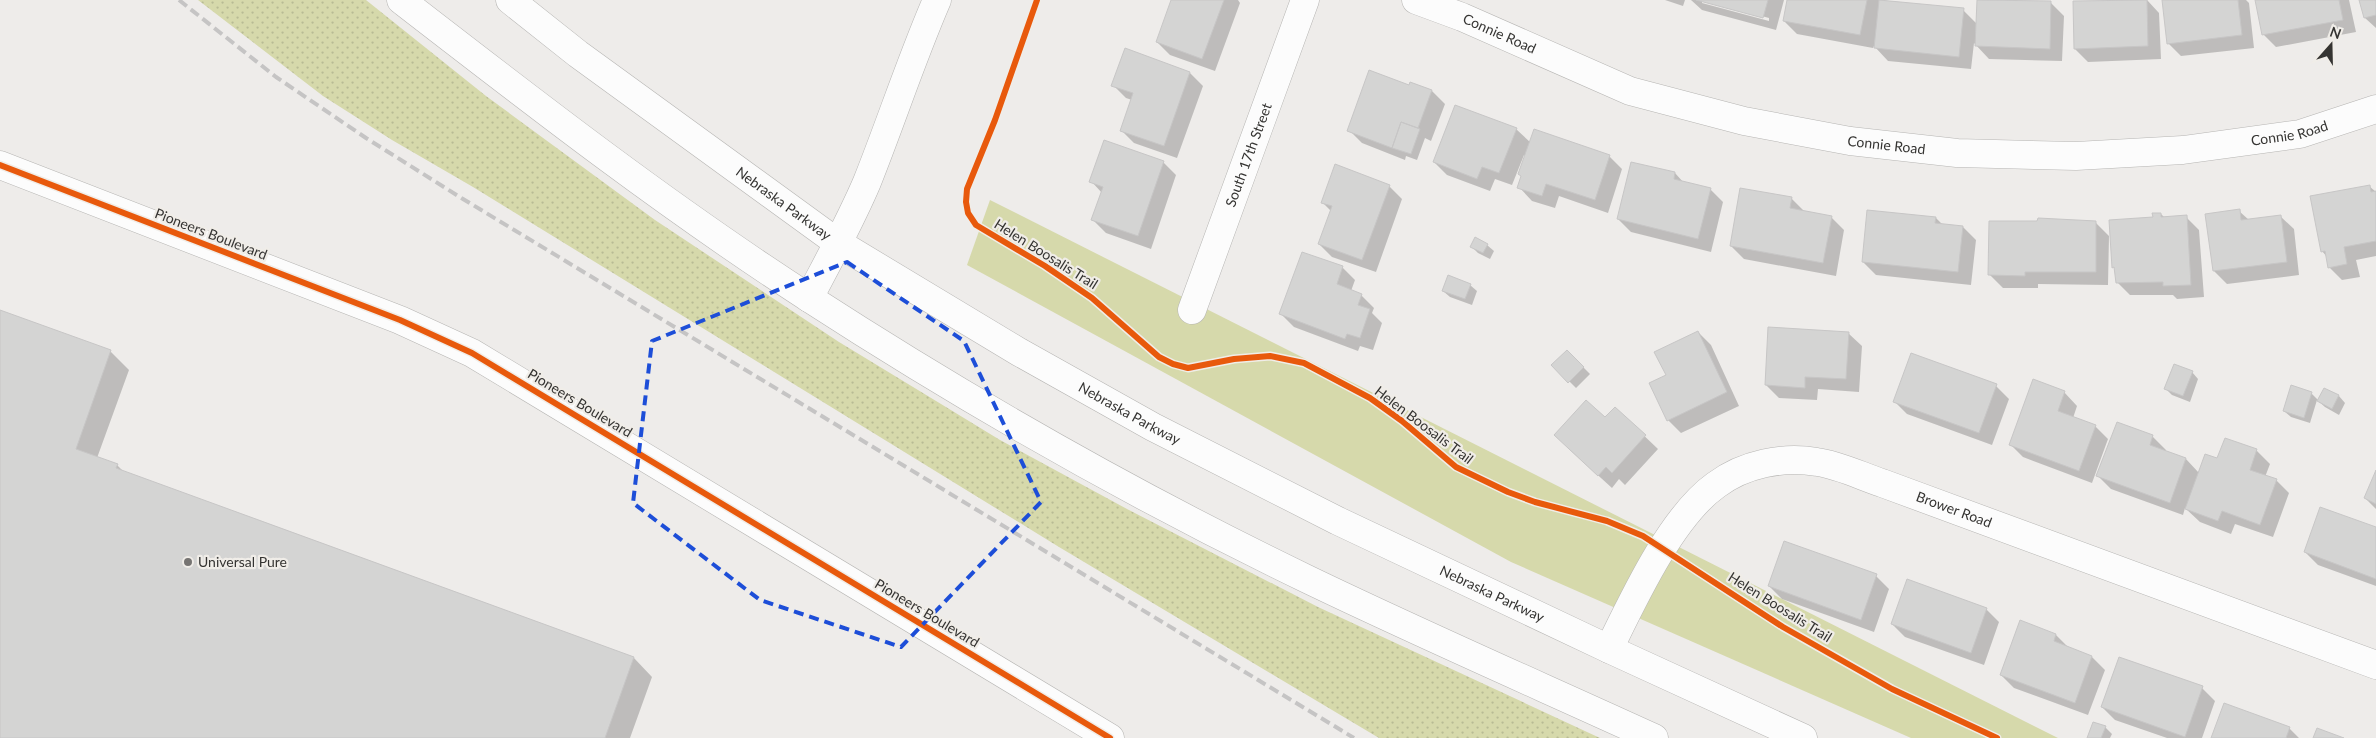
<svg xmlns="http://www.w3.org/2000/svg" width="2376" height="738" viewBox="0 0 2376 738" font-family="Lato,sans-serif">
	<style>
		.grass { fill: url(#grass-dots) }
		.park { fill: #d6d9ab }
		.shadow { fill: #0003; fill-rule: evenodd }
		.building { fill: #d4d4d3; stroke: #c7c6c6 }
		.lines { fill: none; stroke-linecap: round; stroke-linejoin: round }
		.minor-casing { stroke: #b6b5b3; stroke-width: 29 }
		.major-casing { stroke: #b6b5b3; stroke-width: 29 }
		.minor { stroke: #fcfcfc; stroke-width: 28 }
		.major { stroke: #fcfcfc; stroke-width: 28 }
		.rail { stroke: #c5c4c4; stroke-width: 4; stroke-dasharray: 10 5; stroke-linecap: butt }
		.cycleway-casing { stroke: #f0ede8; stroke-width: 9 }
		.cycleway { stroke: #e8590c; stroke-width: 6 }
		.marked { fill: none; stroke: #1d4ed8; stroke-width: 4; stroke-dasharray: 10 6; stroke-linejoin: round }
		.poi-dot { fill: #767472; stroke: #f0ede8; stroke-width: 2 }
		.labels { text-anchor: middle; stroke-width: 4.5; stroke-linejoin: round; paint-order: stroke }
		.street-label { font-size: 14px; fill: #353432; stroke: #f0ede8 }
		.poi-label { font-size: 14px; fill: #353432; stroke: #f0ede8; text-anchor: start }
	</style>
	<defs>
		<pattern id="grass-dots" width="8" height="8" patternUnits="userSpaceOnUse" patternTransform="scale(1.25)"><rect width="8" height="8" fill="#d6d9ab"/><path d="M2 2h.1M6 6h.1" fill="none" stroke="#b8bb94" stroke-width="1.8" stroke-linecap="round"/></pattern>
	</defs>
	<rect width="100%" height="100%" fill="#eeecea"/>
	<path class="grass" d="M 198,0 L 366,0 L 486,96 L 655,220 L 839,342 L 941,404 L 1000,440 L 1127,509 L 1318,607 L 1600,738 L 1379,738 L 1059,547 L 473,187 L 392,140 L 323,96 Z"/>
	<path class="park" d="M 990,200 L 2058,738 L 1911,738 L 1511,562 L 967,265 Z"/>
	<path class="shadow" d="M 1173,0 L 1238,0 L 1240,3 L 1215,71 L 1170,55 L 1157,42 Z
		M 1665,0 L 1685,0 L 1683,6 Z
		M 1691,0 L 1784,0 L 1776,30 L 1702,10 ZM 1702,0 L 1769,18 L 1769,21 L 1702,3 Z
		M 1788,0 L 1879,0 L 1963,10 L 1977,24 L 1978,0 L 2051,3 L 2064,16 L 2062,61 L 1989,59 L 1974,43 L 1971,69 L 1888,61 L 1874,46 L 1873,48 L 1797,34 L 1784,21 Z
		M 2147,0 L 2159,13 L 2161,59 L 2088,62 L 2075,49 L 2074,2 Z
		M 2163,0 L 2246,0 L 2249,3 L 2254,48 L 2181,56 L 2168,43 Z
		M 2257,0 L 2349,0 L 2356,32 L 2276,47 L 2263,34 Z
		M 2361,0 L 2376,0 L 2376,28 L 2365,18 Z
		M 1190,73 L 1203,86 L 1177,158 L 1134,143 L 1121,130 L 1132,100 L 1126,98 L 1113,85 Z
		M 1409,86 L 1432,91 L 1445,104 L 1431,141 L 1425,138 L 1417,160 L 1406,156 L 1405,160 L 1362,143 L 1349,130 Z
		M 1516,129 L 1531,143 L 1609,156 L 1622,169 L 1608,213 L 1559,196 L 1555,208 L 1532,201 L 1519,187 L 1526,155 L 1524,155 L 1512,185 L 1495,179 L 1490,191 L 1447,175 L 1434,162 Z
		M 1163,162 L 1176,175 L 1151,249 L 1106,233 L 1093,220 L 1102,193 L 1091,181 Z
		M 1675,173 L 1684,183 L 1710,189 L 1723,202 L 1711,252 L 1631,232 L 1618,219 Z
		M 1389,186 L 1402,199 L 1376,272 L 1332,257 L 1319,244 L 1331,211 L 1322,202 Z
		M 2369,186 L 2376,192 L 2376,256 L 2356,260 L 2360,277 L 2342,280 L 2329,267 L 2327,257 L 2322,251 Z
		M 1791,198 L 1804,211 L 1831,217 L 1844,230 L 1836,276 L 1744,259 L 1731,246 Z
		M 1869,211 L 1936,218 L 1943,225 L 1963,227 L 1976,240 L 1971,285 L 1876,275 L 1863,262 Z
		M 2239,211 L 2249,220 L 2280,216 L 2294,229 L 2299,275 L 2227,284 L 2214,271 Z
		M 2161,214 L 2165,218 L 2186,217 L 2199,230 L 2204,297 L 2177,299 L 2173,295 L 2130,295 L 2117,282 L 2116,270 L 2114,267 L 2111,221 L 2154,218 Z
		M 2095,222 L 2109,236 L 2108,285 L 2038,284 L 2038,288 L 2003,288 L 1990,275 Z
		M 1487,245 L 1494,251 L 1490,259 L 1478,253 L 1472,247 Z
		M 1342,267 L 1355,280 L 1351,291 L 1361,295 L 1374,308 L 1372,313 L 1382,323 L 1373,350 L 1360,346 L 1358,351 L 1294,327 L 1281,314 Z
		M 1470,285 L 1477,291 L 1472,305 L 1450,297 L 1443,291 Z
		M 0,311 L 111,352 L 129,370 L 97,458 L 117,465 L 124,472 L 634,658 L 652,677 L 630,738 L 0,738 Z
		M 1698,332 L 1711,345 L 1739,406 L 1681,433 L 1668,420 L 1668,375 Z
		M 1848,333 L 1862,346 L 1859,392 L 1818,389 L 1817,400 L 1779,398 L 1766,385 Z
		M 1567,351 L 1590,374 L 1576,388 L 1553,365 Z
		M 2192,372 L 2198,379 L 2190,402 L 2172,395 L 2166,389 Z
		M 1996,386 L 2009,399 L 1992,445 L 1907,414 L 1894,401 Z
		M 2325,389 L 2339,396 L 2345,403 L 2339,415 L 2325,407 L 2317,400 L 2310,423 L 2291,417 L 2284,411 L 2311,393 L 2319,401 Z
		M 2064,392 L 2077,406 L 2073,418 L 2095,426 L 2108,439 L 2092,483 L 2023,457 L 2010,444 Z
		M 1615,408 L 1658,449 L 1625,485 L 1619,479 L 1612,488 L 1568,448 Z
		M 2117,424 L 2153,437 L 2166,450 L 2165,452 L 2186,459 L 2199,473 L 2218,460 L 2226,439 L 2257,451 L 2270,464 L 2265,477 L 2276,480 L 2289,493 L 2273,537 L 2235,524 L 2231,534 L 2200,522 L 2185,508 L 2183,515 L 2111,489 L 2098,476 Z
		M 2376,473 L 2376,509 L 2365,498 Z
		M 2376,529 L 2376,586 L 2318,565 L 2305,552 Z
		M 1876,576 L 1889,589 L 1874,632 L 1782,599 L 1769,586 Z
		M 1986,609 L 1999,622 L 1984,665 L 1905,637 L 1892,624 Z
		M 2021,622 L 2056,635 L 2069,648 L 2092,657 L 2105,670 L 2088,715 L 2014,688 L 2001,675 Z
		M 2202,688 L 2215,701 L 2202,738 L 2167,738 L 2115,720 L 2102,707 Z
		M 2105,727 L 2112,734 L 2110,738 L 2089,738 Z
		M 2289,728 L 2299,738 L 2212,738 Z"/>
	<path class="building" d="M 1171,0 L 1224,0 L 1202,59 L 1156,42 Z
		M 1696,0 L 1768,0 L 1763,18 Z
		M 1787,0 L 1867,0 L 1860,35 L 1783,21 Z
		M 1879,0 L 1964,8 L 1959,57 L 1874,48 Z
		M 1977,0 L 2051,1 L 2050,49 L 1975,46 Z
		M 2147,0 L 2148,46 L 2074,49 L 2073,1 Z
		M 2162,0 L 2238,0 L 2242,35 L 2167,44 Z
		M 2255,0 L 2339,0 L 2343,20 L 2262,35 Z
		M 2359,0 L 2376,0 L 2376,15 L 2364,18 Z
		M 1125,48 L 1190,72 L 1164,146 L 1120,131 L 1133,93 L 1111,86 Z
		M 1369,70 L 1409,85 L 1410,82 L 1432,90 L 1418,128 L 1401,122 L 1392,148 L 1347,131 Z
		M 1455,105 L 1517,128 L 1499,173 L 1482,167 L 1477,179 L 1433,162 Z
		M 1401,122 L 1420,129 L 1411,154 L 1392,148 Z
		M 1534,129 L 1610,155 L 1595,200 L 1546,184 L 1542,196 L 1517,188 L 1521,176 L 1518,174 Z
		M 1104,140 L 1164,161 L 1138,236 L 1091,220 L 1103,187 L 1089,182 Z
		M 1631,162 L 1675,172 L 1674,179 L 1711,188 L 1698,239 L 1617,219 Z
		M 1335,164 L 1390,185 L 1362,260 L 1318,244 L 1332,206 L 1321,203 Z
		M 2370,185 L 2371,192 L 2376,191 L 2376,241 L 2344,247 L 2347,264 L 2328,268 L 2325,251 L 2321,252 L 2310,196 Z
		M 1740,188 L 1792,197 L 1790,208 L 1832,216 L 1823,263 L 1730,246 Z
		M 2240,209 L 2241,220 L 2281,215 L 2287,262 L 2213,271 L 2205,214 Z
		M 1867,210 L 1936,217 L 1935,223 L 1963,226 L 1958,272 L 1862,262 Z
		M 2152,213 L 2161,213 L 2161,217 L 2187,215 L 2191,285 L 2163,286 L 2163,282 L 2116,283 L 2114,267 L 2112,268 L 2109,220 L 2153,217 Z
		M 2038,218 L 2096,221 L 2096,272 L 2025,272 L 2025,276 L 1988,275 L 1989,221 L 2037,221 Z
		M 1475,237 L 1488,244 L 1483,253 L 1470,247 Z
		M 1302,252 L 1343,266 L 1337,284 L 1362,294 L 1358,305 L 1370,309 L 1360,338 L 1347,334 L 1345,339 L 1279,314 Z
		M 1448,275 L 1471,284 L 1465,299 L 1442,291 Z
		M 0,310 L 111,350 L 76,449 L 118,464 L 116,468 L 634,657 L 605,738 L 0,738 Z
		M 1768,327 L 1849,332 L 1846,379 L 1805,377 L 1805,388 L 1765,385 Z
		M 1698,331 L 1727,392 L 1667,421 L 1649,383 L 1666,375 L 1654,352 Z
		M 1567,350 L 1584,367 L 1568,383 L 1551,365 Z
		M 1911,353 L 1997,384 L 1979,433 L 1893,402 Z
		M 2174,364 L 2193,371 L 2183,396 L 2164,389 Z
		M 2033,379 L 2065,391 L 2058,411 L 2096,425 L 2079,471 L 2009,445 Z
		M 2291,385 L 2312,392 L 2304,418 L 2283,411 Z
		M 2324,388 L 2339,395 L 2332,409 L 2317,401 Z
		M 1586,400 L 1605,417 L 1615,407 L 1646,435 L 1612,473 L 1606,467 L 1598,476 L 1554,435 Z
		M 2117,422 L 2153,435 L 2150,445 L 2186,458 L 2170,503 L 2096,476 Z
		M 2225,438 L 2257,449 L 2250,470 L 2277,479 L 2260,525 L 2222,511 L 2218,521 L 2185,509 L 2205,454 L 2217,458 Z
		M 2376,470 L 2376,504 L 2364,498 Z
		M 2320,507 L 2376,527 L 2376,579 L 2304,552 Z
		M 1784,541 L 1877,574 L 1861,620 L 1768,586 Z
		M 1907,579 L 1987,608 L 1971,653 L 1891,624 Z
		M 2020,620 L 2056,634 L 2054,641 L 2092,656 L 2075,703 L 2000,675 Z
		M 2119,657 L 2203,686 L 2185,737 L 2101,707 Z
		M 2224,703 L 2290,727 L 2286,738 L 2211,738 Z
		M 2093,722 L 2106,726 L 2101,738 L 2087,738 Z
		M 2317,728 L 2344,738 L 2313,738 Z"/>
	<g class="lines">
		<g class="minor-casing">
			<g id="minor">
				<path id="s1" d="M 1416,0 L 1462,17 L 1630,91 L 1744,121 L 1850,141 L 1957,153 L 2076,156 L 2183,150 L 2300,134 L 2376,109"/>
				<path d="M 0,165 L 400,320 L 472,353 L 1110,738"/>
				<path d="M 809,298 C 829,260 850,222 867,182 C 891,122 911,60 937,0"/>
				<path id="s2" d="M 1192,310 L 1305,0"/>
				<path id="s3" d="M 1609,649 C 1633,600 1671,517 1716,485 C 1744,464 1783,456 1817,462 C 1839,465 1861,476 1882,483 L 2376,665"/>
			</g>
		</g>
		<g class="major-casing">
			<g id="major">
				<path d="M 401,0 C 534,103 668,207 809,298 C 968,401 1137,497 1307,579 C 1421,634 1538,685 1654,738"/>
				<path id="s4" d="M 510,0 L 578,54 L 838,243 L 1019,352 L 1153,427 L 1338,521 L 1609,649 L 1803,738"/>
			</g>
		</g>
		<use href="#minor" class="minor"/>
		<use href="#major" class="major"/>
		<path class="rail" d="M 179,0 L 276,77 L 366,138 L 463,199 L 1354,738"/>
		<g class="cycleway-casing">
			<path id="cycleway" d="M 1037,0 L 995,120 L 967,189 L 966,202 L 968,213 L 976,225 L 1045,266 L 1092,298 L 1159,357 L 1173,364 L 1188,368 L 1234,359 L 1270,356 L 1304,363 L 1370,398 L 1402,421 L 1456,467 L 1508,492 L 1535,502 L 1607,521 L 1643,536 L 1783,627 L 1892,689 L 1997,738
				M 0,165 L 400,320 L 472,353 L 1110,738"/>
		</g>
		<use href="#cycleway" class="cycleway"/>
	</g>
	<path class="marked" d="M 847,262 L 964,341 L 1041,502 L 901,647 L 760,600 L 633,503 L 652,341 Z"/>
	<circle class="poi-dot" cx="188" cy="562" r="5"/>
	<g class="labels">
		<g class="street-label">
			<text dy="5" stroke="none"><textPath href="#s1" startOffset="90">Connie Road</textPath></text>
			<text dy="5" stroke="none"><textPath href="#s1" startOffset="900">Connie Road</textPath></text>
			<text dy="5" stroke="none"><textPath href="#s1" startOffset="495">Connie Road</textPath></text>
			<text dy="5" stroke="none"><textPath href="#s2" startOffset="165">South 17th Street</textPath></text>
			<text dy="5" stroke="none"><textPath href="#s4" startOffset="341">Nebraska Parkway</textPath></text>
			<text transform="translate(211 234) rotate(21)" y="5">Pioneers Boulevard</text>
			<text transform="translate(1046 254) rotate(32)" y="5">Helen Boosalis Trail</text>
			<text transform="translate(580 403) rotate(31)" y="5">Pioneers Boulevard</text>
			<text dy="5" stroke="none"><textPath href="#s4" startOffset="746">Nebraska Parkway</textPath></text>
			<text transform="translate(1424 425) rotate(37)" y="5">Helen Boosalis Trail</text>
			<text dy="5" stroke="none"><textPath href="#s3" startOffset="449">Brower Road</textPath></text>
			<text dy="5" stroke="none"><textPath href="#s4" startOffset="1151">Nebraska Parkway</textPath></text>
			<text transform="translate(1780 607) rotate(32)" y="5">Helen Boosalis Trail</text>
			<text transform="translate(927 613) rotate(31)" y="5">Pioneers Boulevard</text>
		</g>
		<g class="poi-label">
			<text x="198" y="567">Universal Pure</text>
		</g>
	</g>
	<g transform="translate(2331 45) rotate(20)" stroke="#f0ede8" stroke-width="4" paint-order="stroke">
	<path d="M0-4L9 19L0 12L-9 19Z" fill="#353432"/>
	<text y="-8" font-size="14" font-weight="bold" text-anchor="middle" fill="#353432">N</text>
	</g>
</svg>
